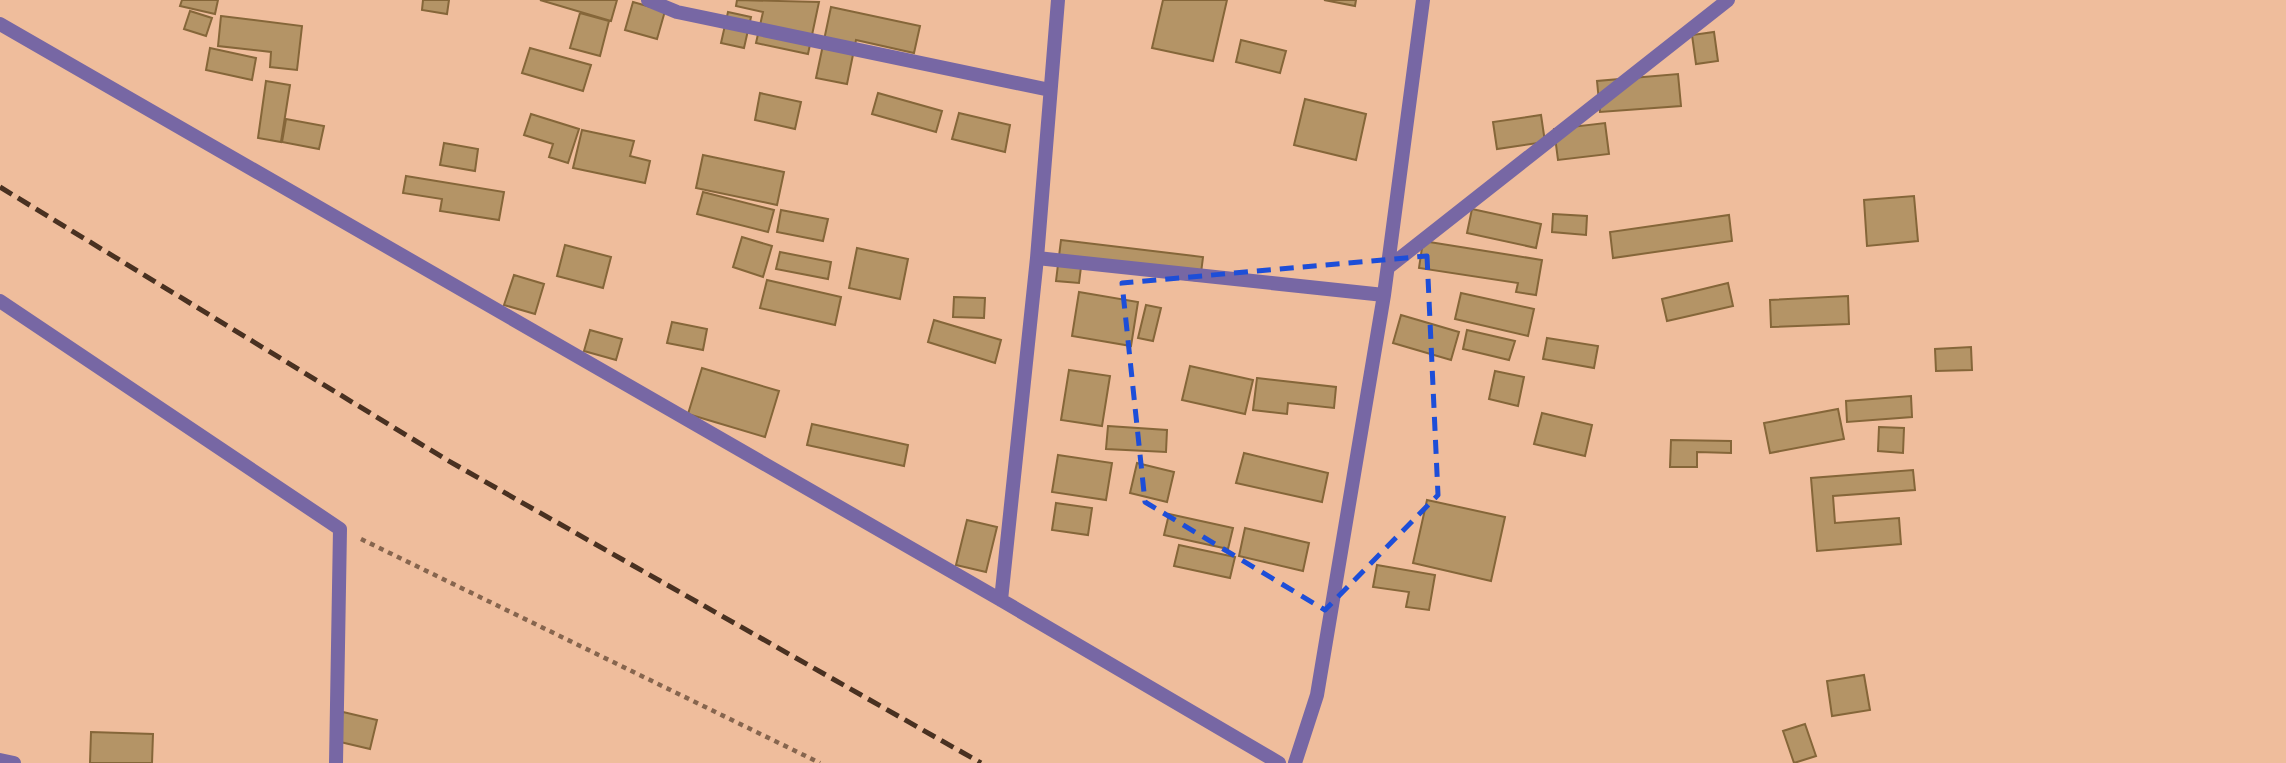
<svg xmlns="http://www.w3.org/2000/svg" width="2286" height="763" viewBox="0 0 2286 763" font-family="'DejaVu Sans',sans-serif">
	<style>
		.building { fill: #b49466; stroke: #856639; stroke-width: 2 }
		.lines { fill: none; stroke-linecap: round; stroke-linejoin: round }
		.path { stroke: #86654e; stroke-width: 4.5; stroke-dasharray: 5 5; stroke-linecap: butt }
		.minor { stroke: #7767a4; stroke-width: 14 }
		.rail { stroke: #493121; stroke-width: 5; stroke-dasharray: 14 7; stroke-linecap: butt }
		.marked { fill: none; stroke: #1d4ed8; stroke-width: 5; stroke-dasharray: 14 9; stroke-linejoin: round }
	</style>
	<rect width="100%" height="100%" fill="#efbd9c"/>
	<path class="building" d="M 182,0 L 218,0 L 215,14 L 180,6 Z
		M 423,0 L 449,0 L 447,14 L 422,10 Z
		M 540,0 L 617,0 L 611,21 Z
		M 737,0 L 819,2 L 808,54 L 756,43 L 763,12 L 736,6 Z
		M 1163,0 L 1227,0 L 1213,61 L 1152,48 Z
		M 1324,0 L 1356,0 L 1355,6 Z
		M 633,2 L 665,11 L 657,39 L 625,30 Z
		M 831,7 L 920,26 L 914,53 L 856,40 L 847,84 L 816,78 Z
		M 190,11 L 212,18 L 206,36 L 184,29 Z
		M 728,12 L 751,17 L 744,48 L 721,43 Z
		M 580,13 L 609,21 L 600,56 L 570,48 Z
		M 221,16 L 302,26 L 297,70 L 270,67 L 271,52 L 218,46 Z
		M 1714,32 L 1718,61 L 1696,64 L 1692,35 Z
		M 1241,40 L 1286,51 L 1280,73 L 1236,62 Z
		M 210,48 L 256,58 L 252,80 L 206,70 Z
		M 530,48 L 591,65 L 583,91 L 522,73 Z
		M 1678,74 L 1681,106 L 1600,112 L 1597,81 Z
		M 266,81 L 290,85 L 281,142 L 258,138 Z
		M 760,93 L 801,102 L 795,129 L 755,120 Z
		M 878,93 L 942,111 L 936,132 L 872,114 Z
		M 1305,99 L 1366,114 L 1356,160 L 1294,145 Z
		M 959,113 L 1010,125 L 1005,152 L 952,139 Z
		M 531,114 L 579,129 L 568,163 L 549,157 L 553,144 L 524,135 Z
		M 1541,115 L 1545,142 L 1497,149 L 1493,122 Z
		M 286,119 L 324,126 L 319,149 L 282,142 Z
		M 1605,123 L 1609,154 L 1558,160 L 1554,129 Z
		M 582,130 L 634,141 L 630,156 L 650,161 L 645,183 L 573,168 Z
		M 444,143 L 478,149 L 475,171 L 440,165 Z
		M 703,155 L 784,172 L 777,205 L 696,188 Z
		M 406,176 L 504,192 L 499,220 L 440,211 L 442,199 L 403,193 Z
		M 703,192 L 774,210 L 768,232 L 697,214 Z
		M 1914,196 L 1918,241 L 1867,246 L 1864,200 Z
		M 1472,209 L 1541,224 L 1536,248 L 1467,233 Z
		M 781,210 L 828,219 L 823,241 L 777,232 Z
		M 1553,214 L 1587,216 L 1586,235 L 1552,232 Z
		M 1729,215 L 1732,241 L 1613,258 L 1610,232 Z
		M 742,237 L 772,246 L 763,277 L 733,267 Z
		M 1061,240 L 1203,257 L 1200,281 L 1081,267 L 1079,283 L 1056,281 Z
		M 1423,241 L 1542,260 L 1536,295 L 1516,292 L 1518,283 L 1419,268 Z
		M 565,245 L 611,257 L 603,288 L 557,276 Z
		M 857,248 L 908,259 L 900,299 L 849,288 Z
		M 780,252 L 831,262 L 828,279 L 776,269 Z
		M 514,275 L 544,284 L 535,314 L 504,305 Z
		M 767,280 L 841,297 L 835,325 L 760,308 Z
		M 1728,283 L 1733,306 L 1667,321 L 1662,299 Z
		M 1079,292 L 1138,302 L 1131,346 L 1072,336 Z
		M 1461,293 L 1534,309 L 1528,336 L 1455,319 Z
		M 1848,296 L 1849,324 L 1771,327 L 1770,300 Z
		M 954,297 L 985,298 L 984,318 L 953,317 Z
		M 1146,305 L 1161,308 L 1153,341 L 1138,338 Z
		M 1401,315 L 1459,332 L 1451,360 L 1393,343 Z
		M 934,320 L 1001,340 L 995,363 L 928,342 Z
		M 672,322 L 707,329 L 703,350 L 667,343 Z
		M 590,330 L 622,339 L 616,360 L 584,351 Z
		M 1467,330 L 1515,341 L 1509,360 L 1463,349 Z
		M 1547,338 L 1598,346 L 1594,368 L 1543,359 Z
		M 1971,347 L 1972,370 L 1936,371 L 1935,349 Z
		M 1190,366 L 1253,380 L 1245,414 L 1182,400 Z
		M 702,368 L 779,391 L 765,437 L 688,414 Z
		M 1069,370 L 1110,376 L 1102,426 L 1061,420 Z
		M 1495,371 L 1524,377 L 1518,406 L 1489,399 Z
		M 1257,378 L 1336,387 L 1334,408 L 1288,403 L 1287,414 L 1253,410 Z
		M 1911,396 L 1912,417 L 1847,422 L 1846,401 Z
		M 1838,409 L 1844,439 L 1770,453 L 1764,423 Z
		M 1542,413 L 1592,425 L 1585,456 L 1534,444 Z
		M 812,424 L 908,445 L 904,466 L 807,445 Z
		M 1108,426 L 1167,430 L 1166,452 L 1106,449 Z
		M 1879,427 L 1904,428 L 1903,453 L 1878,451 Z
		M 1671,440 L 1731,441 L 1731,453 L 1697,452 L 1697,467 L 1670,467 Z
		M 1244,453 L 1328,473 L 1322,502 L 1236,483 Z
		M 1058,455 L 1112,463 L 1106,500 L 1052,492 Z
		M 1137,463 L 1174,472 L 1167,502 L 1130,493 Z
		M 1913,470 L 1915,490 L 1833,496 L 1835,523 L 1899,518 L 1901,544 L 1817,551 L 1811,478 Z
		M 1427,500 L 1505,517 L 1491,581 L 1413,563 Z
		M 1056,503 L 1092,508 L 1088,535 L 1052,530 Z
		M 1169,514 L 1233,528 L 1228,549 L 1164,535 Z
		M 967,520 L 997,527 L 986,572 L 956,565 Z
		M 1245,528 L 1309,543 L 1303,571 L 1239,556 Z
		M 1179,545 L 1235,557 L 1230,578 L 1174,566 Z
		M 1377,565 L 1435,575 L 1429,610 L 1406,607 L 1409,592 L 1373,587 Z
		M 1864,675 L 1870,710 L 1832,716 L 1827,681 Z
		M 343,712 L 377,720 L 370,749 L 336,741 Z
		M 1805,724 L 1816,756 L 1794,763 L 1783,731 Z
		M 91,732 L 153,734 L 152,763 L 90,763 Z"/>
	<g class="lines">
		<path class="path" d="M 361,539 L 820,763"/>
		<path class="minor" d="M 648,0 L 677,12 L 1050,90
			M 0,24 L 1001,600 L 1279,763
			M 1037,258 L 1384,295 L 1423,0
			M 1390,266 L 1728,0
			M 0,301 L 340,529 L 336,763
			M 1001,600 L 1037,258 L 1058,0
			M 0,760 L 14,763
			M 1295,763 L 1317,695 L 1384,295"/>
		<path class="rail" d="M 0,187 L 447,460 L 981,763"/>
	</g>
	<path class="marked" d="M 1427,256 L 1438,495 L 1325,610 L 1145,502 L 1122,283 Z"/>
</svg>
